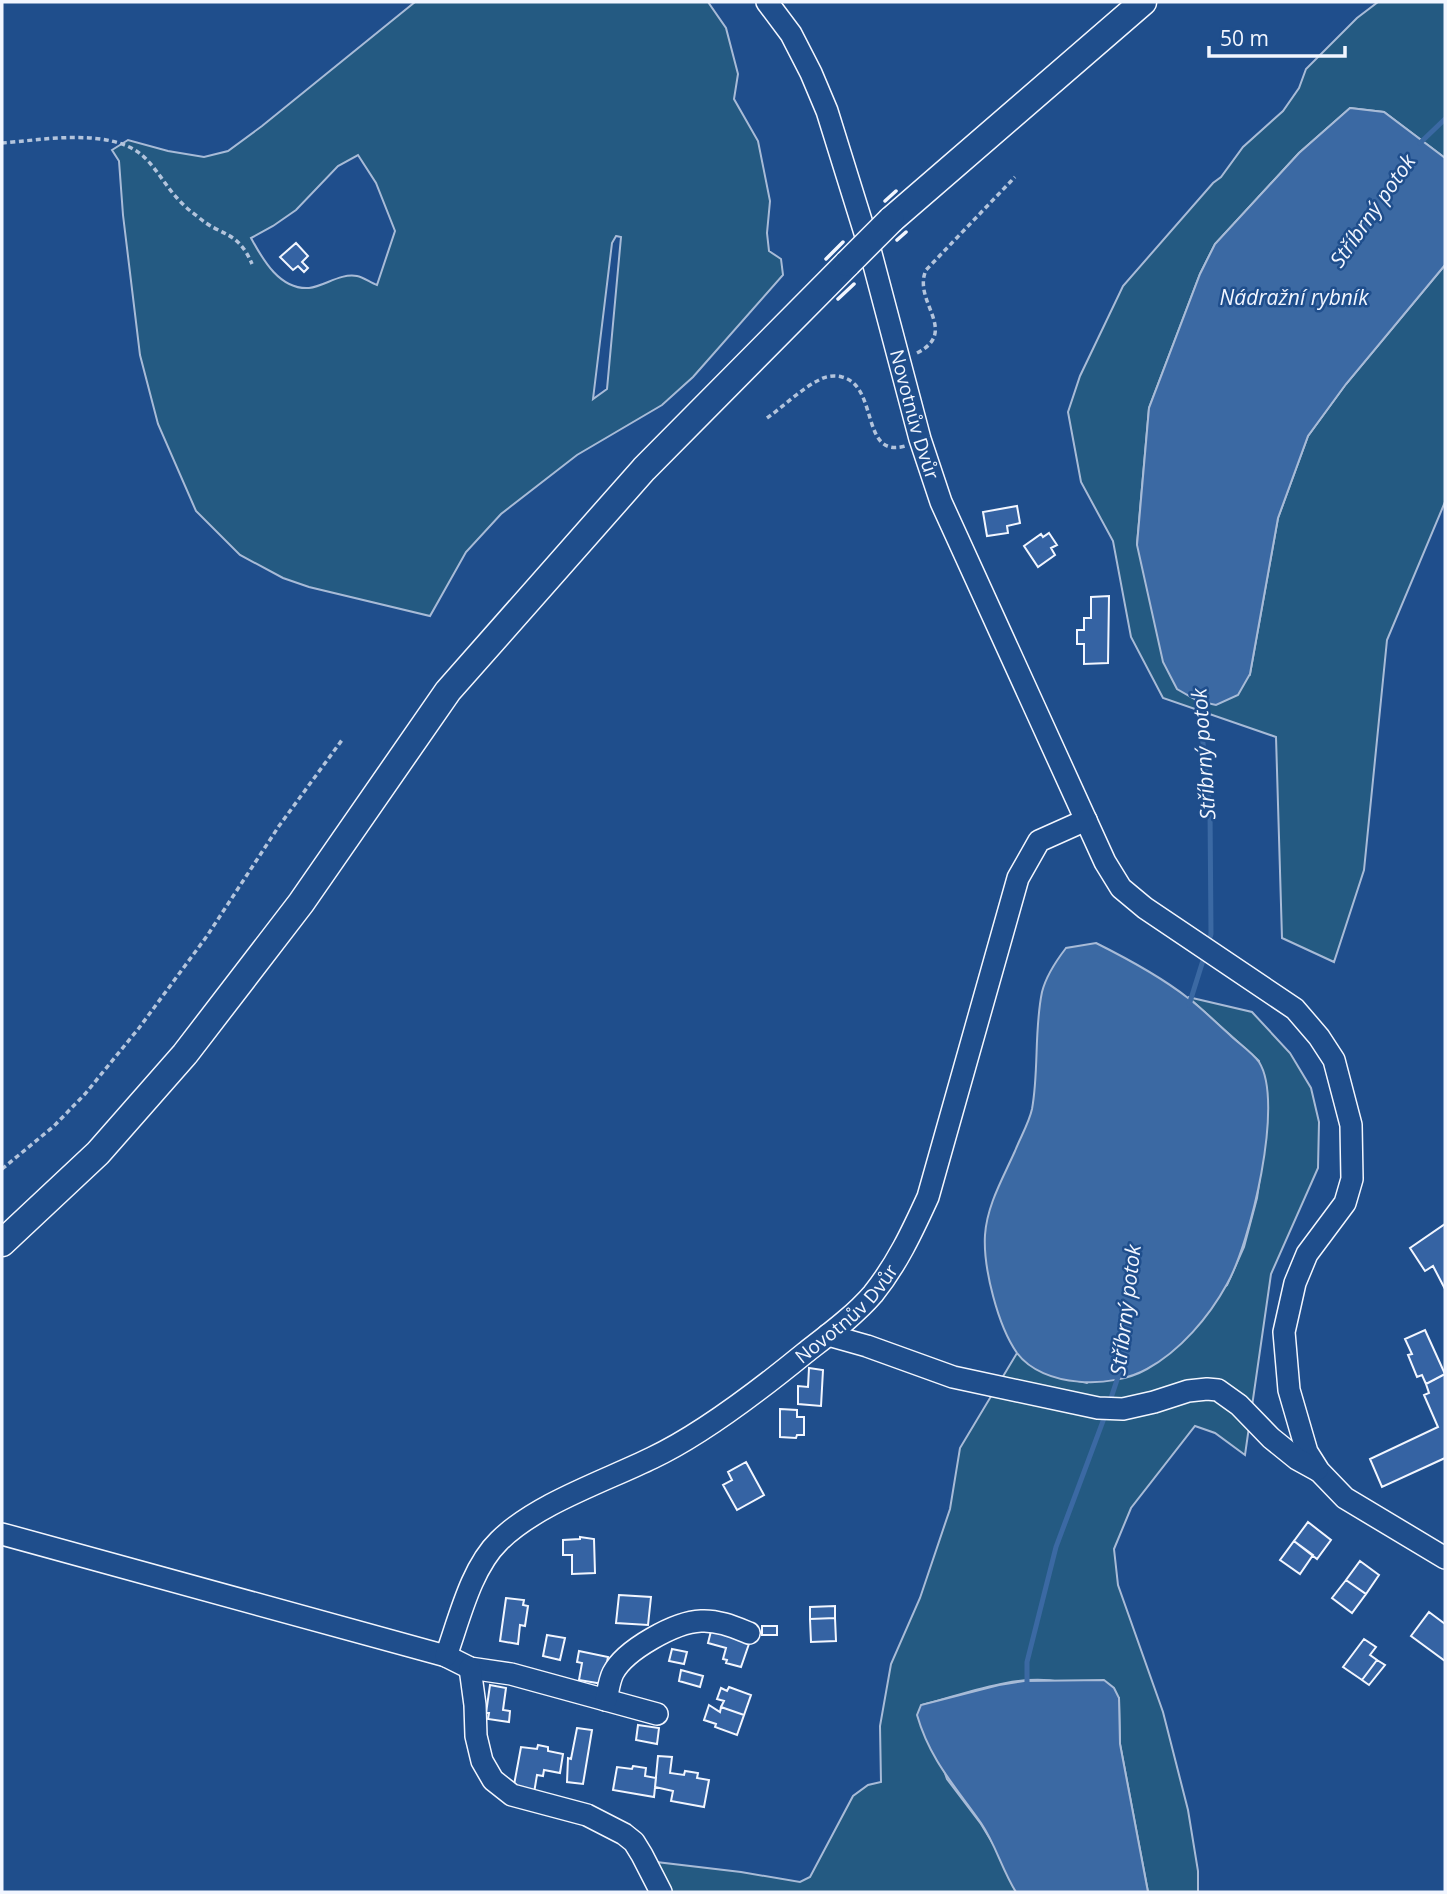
<svg xmlns="http://www.w3.org/2000/svg" width="1447" height="1894" viewBox="0 0 1447 1894" font-family="'Open Sans',sans-serif">
	<style>
		.green { fill: #245a82; stroke: #a8bbd7; stroke-width: 2; fill-rule: evenodd }
		.water { fill: #3b69a3; stroke: #a8bbd7; stroke-width: 2 }
		.lines { fill: none; stroke-linecap: round; stroke-linejoin: round }
		.stream { stroke: #3b69a3; stroke-width: 5 }
		.building { fill: #3563a3; stroke: #f2f6ff; stroke-width: 2 }
		.minor-casing { stroke: #f2f6ff; stroke-width: 24 }
		.major-casing { stroke: #f2f6ff; stroke-width: 29 }
		.path { stroke: #b3c4dc; stroke-width: 3.5; stroke-dasharray: 5 3.5; stroke-linecap: butt }
		.minor { stroke: #1f4e8c; stroke-width: 21 }
		.major { stroke: #1f4e8c; stroke-width: 26 }
		.major-bridge-casing { stroke: #f2f6ff; stroke-width: 29; stroke-linecap: butt }
		.major-bridge { stroke: #1f4e8c; stroke-width: 26 }
		.wall { stroke: #f2f6ff; stroke-width: 3.5 }
		.labels { text-anchor: middle; stroke-width: 5; stroke-linejoin: round; paint-order: stroke }
		.street-label { font-size: 19px; fill: #f2f6ff; stroke: #1f4e8c }
		.water-label { font-size: 21px; font-style: italic; fill: #f2f6ff; stroke: #1f4e8c }
	</style>
	<rect width="100%" height="100%" fill="#1f4e8c"/>
	<path class="green" d="M 415,2 L 708,2 L 726,28 L 738,74 L 734,99 L 758,141 L 770,201 L 767,233 L 769,251 L 781,259 L 783,275 L 693,377 L 662,405 L 577,455 L 501,514 L 466,552 L 430,616 L 309,587 L 283,578 L 240,555 L 196,511 L 158,424 L 140,355 L 123,215 L 119,161 L 112,150 L 128,140 L 168,151 L 204,157 L 228,151 L 262,126 ZM 358,155 L 376,183 L 395,231 L 377,285 C 371,283 363,277 357,276 C 340,273 325,286 309,288 C 280,290 263,260 251,238 L 273,226 L 296,210 L 338,166 ZM 616,236 L 621,237 L 607,389 L 593,399 L 612,243 Z
		M 1378,2 L 1445,2 L 1445,158 L 1384,112 L 1350,108 L 1299,153 L 1215,244 L 1200,274 L 1149,408 L 1137,544 L 1250,674 L 1278,518 L 1308,436 L 1346,384 L 1445,265 L 1445,502 L 1387,640 L 1364,870 L 1334,962 L 1282,938 L 1276,737 L 1163,698 L 1131,637 L 1113,541 L 1081,482 L 1068,412 L 1080,376 L 1123,286 L 1213,183 L 1221,177 L 1243,147 L 1283,111 L 1299,88 L 1306,69 L 1357,18 Z
		M 1188,997 L 1252,1012 L 1290,1053 L 1311,1088 L 1319,1122 L 1318,1168 L 1271,1274 L 1245,1455 L 1215,1433 L 1195,1426 L 1131,1508 L 1114,1549 L 1118,1585 L 1163,1712 L 1188,1810 L 1198,1871 L 1198,1892 L 1148,1892 L 1120,1744 L 1119,1698 C 1099,1693 1080,1686 1061,1682 C 1016,1673 965,1694 922,1705 L 947,1779 L 981,1824 L 998,1852 L 1016,1892 L 667,1892 L 656,1862 L 741,1872 L 800,1882 L 810,1877 L 853,1796 L 868,1785 L 881,1782 L 880,1726 L 891,1664 L 920,1598 L 950,1509 L 960,1448 L 1017,1353 C 1039,1375 1057,1377 1087,1383 L 1227,1285 L 1244,1247 L 1257,1198 L 1266,1135 L 1259,1061 Z"/>
	<path class="water" d="M 1350,108 L 1384,112 L 1445,158 L 1445,265 L 1346,384 L 1308,436 L 1278,518 L 1250,674 L 1238,695 L 1216,705 L 1198,701 L 1177,689 L 1163,662 L 1137,545 L 1149,408 L 1200,274 L 1215,244 L 1299,153 Z
		M 1096,943 C 1128,959 1160,976 1188,998 C 1203,1009 1216,1023 1230,1035 C 1238,1043 1252,1052 1259,1062 C 1285,1102 1250,1244 1227,1284 C 1209,1317 1180,1351 1147,1369 C 1112,1389 1043,1388 1017,1353 C 998,1326 983,1268 985,1235 C 987,1205 1003,1178 1015,1151 C 1020,1138 1029,1123 1032,1109 C 1039,1071 1034,1030 1042,992 C 1046,976 1056,961 1066,948 Z
		M 1104,1680 L 1114,1688 L 1119,1698 L 1120,1744 L 1148,1892 L 1016,1892 C 1002,1870 996,1845 981,1823 C 955,1786 930,1760 917,1715 L 921,1705 L 999,1685 L 1024,1681 Z"/>
	<g class="lines">
		<path class="stream" d="M 1420,143 L 1445,119
			M 1198,696 L 1210,809 L 1211,934 L 1208,944
			M 1189,1005 L 1205,954
			M 1109,1404 L 1119,1374
			M 1027,1687 L 1027,1662 L 1056,1547 L 1106,1413"/>
	</g>
	<path class="building" d="M 296,243 L 308,256 L 302,262 L 308,268 L 304,272 L 298,266 L 293,270 L 280,257 Z
		M 1017,506 L 1020,523 L 1007,526 L 1008,533 L 987,536 L 983,512 Z
		M 1049,533 L 1057,545 L 1051,548 L 1055,555 L 1038,567 L 1024,546 L 1041,534 L 1043,537 Z
		M 1109,596 L 1108,663 L 1084,664 L 1084,644 L 1077,644 L 1077,630 L 1084,630 L 1084,618 L 1091,618 L 1091,597 Z
		M 1445,1224 L 1445,1289 L 1433,1266 L 1425,1271 L 1410,1248 Z
		M 1425,1330 L 1445,1374 L 1426,1384 L 1422,1375 L 1417,1377 L 1408,1355 L 1412,1354 L 1405,1339 Z
		M 809,1368 L 823,1370 L 821,1406 L 798,1404 L 798,1386 L 808,1387 Z
		M 1445,1374 L 1445,1458 L 1382,1487 L 1370,1459 L 1438,1427 L 1424,1395 L 1429,1393 L 1426,1384 Z
		M 780,1409 L 797,1410 L 797,1417 L 804,1417 L 804,1435 L 797,1435 L 796,1438 L 780,1437 Z
		M 746,1462 L 764,1495 L 737,1510 L 723,1485 L 732,1480 L 728,1472 Z
		M 1308,1522 L 1331,1540 L 1317,1559 L 1294,1541 Z
		M 580,1537 L 594,1539 L 595,1573 L 572,1574 L 572,1555 L 563,1555 L 563,1540 L 580,1539 Z
		M 1294,1541 L 1313,1555 L 1300,1574 L 1280,1560 Z
		M 1360,1561 L 1379,1575 L 1366,1594 L 1346,1580 Z
		M 1346,1580 L 1366,1594 L 1352,1613 L 1332,1598 Z
		M 619,1595 L 651,1597 L 648,1625 L 616,1623 Z
		M 506,1598 L 524,1600 L 523,1605 L 528,1606 L 525,1626 L 520,1625 L 518,1644 L 500,1641 Z
		M 835,1606 L 835,1618 L 810,1619 L 810,1607 Z
		M 1429,1612 L 1445,1624 L 1445,1661 L 1411,1636 Z
		M 835,1618 L 836,1641 L 811,1642 L 810,1619 Z
		M 762,1626 L 777,1626 L 777,1635 L 762,1635 Z
		M 712,1627 L 751,1638 L 741,1667 L 726,1663 L 727,1660 L 723,1659 L 726,1648 L 708,1643 Z
		M 547,1635 L 565,1638 L 560,1660 L 543,1656 Z
		M 1364,1639 L 1376,1647 L 1370,1655 L 1377,1660 L 1362,1680 L 1343,1667 Z
		M 672,1649 L 687,1652 L 684,1664 L 669,1661 Z
		M 579,1651 L 608,1657 L 603,1684 L 579,1680 L 582,1663 L 577,1662 Z
		M 1377,1660 L 1385,1665 L 1369,1685 L 1362,1680 Z
		M 681,1670 L 703,1676 L 700,1687 L 679,1681 Z
		M 490,1685 L 506,1688 L 503,1710 L 510,1711 L 509,1722 L 488,1719 L 489,1713 L 486,1713 Z
		M 729,1687 L 751,1695 L 744,1715 L 721,1707 L 724,1701 L 717,1699 L 721,1688 L 727,1691 Z
		M 709,1705 L 720,1712 L 721,1707 L 744,1715 L 737,1735 L 715,1727 L 716,1724 L 704,1720 Z
		M 638,1725 L 659,1728 L 657,1744 L 636,1740 Z
		M 577,1728 L 592,1730 L 583,1784 L 567,1782 L 568,1758 L 571,1759 Z
		M 538,1745 L 548,1747 L 548,1751 L 563,1754 L 560,1773 L 544,1770 L 543,1776 L 537,1775 L 534,1793 L 514,1785 L 521,1747 L 537,1749 Z
		M 658,1756 L 672,1757 L 670,1773 L 684,1775 L 685,1771 L 698,1773 L 697,1778 L 709,1780 L 704,1807 L 671,1801 L 673,1791 L 655,1787 Z
		M 633,1766 L 646,1768 L 645,1776 L 656,1778 L 654,1797 L 613,1790 L 617,1767 L 632,1769 Z"/>
	<g class="lines">
		<g class="minor-casing">
			<g id="minor">
				<path id="s1" d="M 767,2 L 791,34 L 811,73 L 827,111 L 869,246 L 920,439 L 941,502 L 1105,862 L 1121,888 L 1145,908 L 1295,1009 L 1319,1037 L 1334,1060 L 1351,1125 L 1352,1179 L 1345,1203 L 1307,1254 L 1295,1283 L 1284,1332 L 1289,1390 L 1307,1452 L 1319,1471 L 1345,1498 L 1445,1558"/>
				<path d="M 828,1335 L 867,1346 L 953,1377 L 1098,1408 L 1123,1409 L 1154,1402 L 1188,1391 L 1207,1389 L 1218,1390 L 1239,1405 L 1271,1438 L 1297,1459 L 1317,1470"/>
				<path d="M 2,1534 L 446,1656 L 470,1668 L 511,1674 L 657,1714"/>
				<path id="s2" d="M 446,1656 C 459,1620 471,1568 499,1541 C 536,1504 605,1481 652,1458 C 703,1434 761,1389 805,1353 C 828,1335 854,1316 873,1294 C 897,1264 912,1232 928,1197 L 1018,878 L 1039,841 L 1086,820"/>
				<path d="M 470,1668 L 475,1705 L 476,1736 L 482,1761 L 493,1780 L 512,1795 L 587,1815 L 624,1834 L 634,1842 L 642,1855 L 661,1892"/>
				<path d="M 606,1700 C 608,1692 609,1681 613,1673 C 625,1650 675,1622 701,1621 C 718,1620 734,1627 749,1633"/>
			</g>
		</g>
		<g class="major-casing">
			<path id="major" d="M 891,220 L 1143,2
				M 2,1243 L 98,1153 L 185,1054 L 301,903 L 448,691 L 644,469 L 848,263"/>
		</g>
		<path class="path" d="M 2,143 C 43,140 110,127 143,156 C 157,169 165,185 177,198 C 183,205 190,211 197,216 C 222,238 237,229 252,264
			M 917,353 C 960,331 912,302 926,270 L 1015,177
			M 767,418 C 784,406 802,388 821,379 C 827,376 835,375 842,377 C 879,386 860,459 905,446
			M 2,1169 L 54,1126 L 85,1094 L 139,1028 L 207,936 L 279,826 L 342,740"/>
		<use href="#minor" class="minor"/>
		<use href="#major" class="major"/>
		<g class="major-bridge-casing">
			<path id="major-bridge" d="M 848,263 L 891,220"/>
		</g>
		<use href="#major-bridge" class="major-bridge"/>
		<path class="wall" d="M 885,201 L 896,191
			M 897,240 L 906,232
			M 826,259 L 843,242
			M 838,299 L 854,284"/>
	</g>
	<g class="labels">
		<g class="street-label">
			<text dy="7" stroke="none"><textPath href="#s1" startOffset="441">Novotnův Dvůr</textPath></text>
			<text dy="7" stroke="none"><textPath href="#s2" startOffset="546">Novotnův Dvůr</textPath></text>
		</g>
		<g class="water-label">
			<text transform="translate(1373 211) rotate(-55)" y="7">Stříbrný potok</text>
			<text x="1294" y="305">Nádražní rybník</text>
			<text transform="translate(1204 754) rotate(-94)" y="7">Stříbrný potok</text>
			<text transform="translate(1126 1310) rotate(-83)" y="7">Stříbrný potok</text>
		</g>
	</g>
	<rect width="1447" height="1894" fill="none" stroke="#f2f6ff" stroke-width="7"/>
	<path d="M1209 46v10h136v-10" fill="none" stroke="#f2f6ff" stroke-width="3.5"/>
	<text x="1220" y="46" font-size="21" fill="#f2f6ff" stroke="#1f4e8c" stroke-width="5" paint-order="stroke">50 m</text>
</svg>
